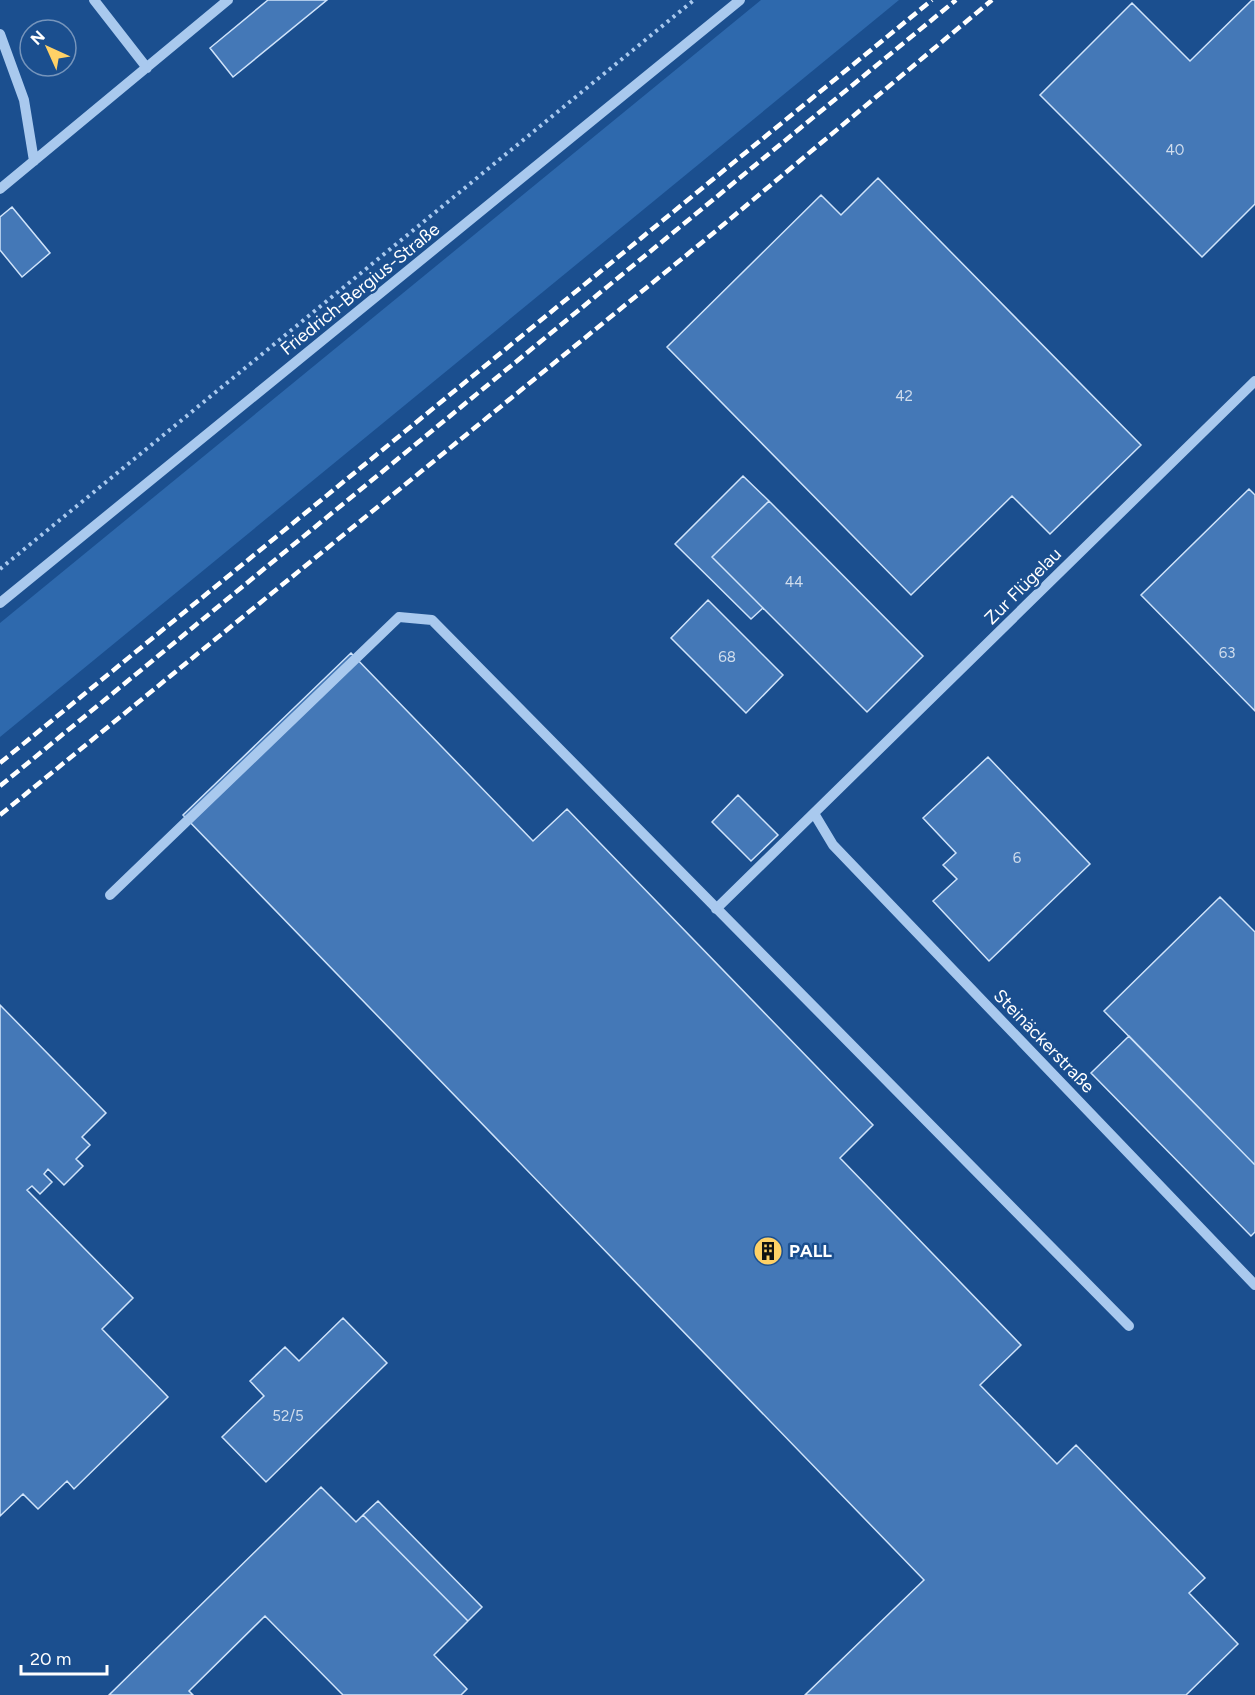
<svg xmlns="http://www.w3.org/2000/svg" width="1255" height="1695" viewBox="0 0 1255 1695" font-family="Figtree,sans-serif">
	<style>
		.green { fill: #2e69ad }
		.building { fill: #4478b7; stroke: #cfe3fa; stroke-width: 1.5 }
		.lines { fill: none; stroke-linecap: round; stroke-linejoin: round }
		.path { stroke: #a9c9ee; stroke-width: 4; stroke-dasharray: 3 4.5; stroke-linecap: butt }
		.minor { stroke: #a9c9ee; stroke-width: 10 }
		.rail { stroke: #fff; stroke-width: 4.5; stroke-dasharray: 10 4.5; stroke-linecap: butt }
		.labels { text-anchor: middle; stroke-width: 5; stroke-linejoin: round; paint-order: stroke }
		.number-label { font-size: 15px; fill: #d0dded }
		.street-label { font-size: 18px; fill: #fff; stroke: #1b4f8f }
		.poi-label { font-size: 18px; font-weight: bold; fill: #fff; stroke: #1b4f8f; text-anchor: start }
	</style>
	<rect width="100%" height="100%" fill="#1b4f8f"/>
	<path class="green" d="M 761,0 L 899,0 L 0,737 L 0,623 Z"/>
	<path class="building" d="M 268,0 L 327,0 L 233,77 L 210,48 Z
		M 1252,0 L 1255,0 L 1255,204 L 1202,257 L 1040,95 L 1132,3 L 1190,61 Z
		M 878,178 L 1141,445 L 1050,534 L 1012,496 L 911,595 L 667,347 L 821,195 L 841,215 Z
		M 12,207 L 50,253 L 22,277 L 0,250 L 0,217 Z
		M 743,476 L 769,501 L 712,557 L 763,608 L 751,619 L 675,544 Z
		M 1249,489 L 1255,495 L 1255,711 L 1141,595 Z
		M 769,501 L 923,656 L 867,712 L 712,557 Z
		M 708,600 L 783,675 L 746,713 L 671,638 Z
		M 351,653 L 533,841 L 567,809 L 873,1125 L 840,1158 L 1021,1345 L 980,1385 L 1057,1464 L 1076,1445 L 1205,1578 L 1189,1593 L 1238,1644 L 1186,1695 L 805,1695 L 924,1580 L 183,815 Z
		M 988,757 L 1090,864 L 989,961 L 933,901 L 957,879 L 943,865 L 956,853 L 923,818 Z
		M 738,795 L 778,835 L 751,861 L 712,822 Z
		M 1220,897 L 1255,932 L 1255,1165 L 1104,1011 Z
		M 0,1005 L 106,1113 L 82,1137 L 90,1145 L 76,1159 L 83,1166 L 64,1185 L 48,1169 L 44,1174 L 52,1182 L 40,1194 L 32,1186 L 27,1190 L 133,1298 L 102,1329 L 168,1397 L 74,1489 L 67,1481 L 38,1509 L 23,1494 L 0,1516 Z
		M 1129,1036 L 1255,1165 L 1255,1232 L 1251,1236 L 1091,1073 Z
		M 343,1318 L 387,1363 L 266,1482 L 222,1437 L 264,1396 L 250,1381 L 285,1347 L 299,1361 Z
		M 321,1487 L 356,1522 L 363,1515 L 468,1621 L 434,1655 L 467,1689 L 461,1695 L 343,1695 L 265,1616 L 189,1691 L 193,1695 L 109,1695 Z
		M 378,1501 L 482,1607 L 468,1621 L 363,1515 Z"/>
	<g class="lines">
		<path class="path" d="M 0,569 L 694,0"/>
		<path class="minor" d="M 94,0 L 147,68
			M 0,34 L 24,100 L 34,161
			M 0,189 L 228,0
			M 0,603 L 740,0
			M 815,815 L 833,845 L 1255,1285
			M 110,895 L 399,617 L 432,620 L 1129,1326
			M 716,909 L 1255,381"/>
		<path class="rail" d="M 0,763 L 932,0
			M 0,786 L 956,0
			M 0,815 L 711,235 L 992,0"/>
	</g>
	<defs>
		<g id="building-disc" transform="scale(1.5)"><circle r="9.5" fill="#ffd166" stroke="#1b4f8f"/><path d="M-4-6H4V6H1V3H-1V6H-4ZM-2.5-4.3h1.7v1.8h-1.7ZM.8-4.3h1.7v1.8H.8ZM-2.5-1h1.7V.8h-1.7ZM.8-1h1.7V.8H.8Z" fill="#111"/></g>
	</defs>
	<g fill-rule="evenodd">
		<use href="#building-disc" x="768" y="1251"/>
	</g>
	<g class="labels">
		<g class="number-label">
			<text x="1175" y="155">40</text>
			<text x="904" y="401">42</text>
			<text x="794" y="587">44</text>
			<text x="1227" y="658">63</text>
			<text x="727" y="662">68</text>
			<text x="1017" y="863">6</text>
			<text x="288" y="1421">52/5</text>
		</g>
		<g class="street-label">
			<text transform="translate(360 289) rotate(-39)" y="6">Friedrich-Bergius-Straße</text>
			<text transform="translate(1023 586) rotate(-45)" y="6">Zur Flügelau</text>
			<text transform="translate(1044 1041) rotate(46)" y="6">Steinäckerstraße</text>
		</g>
		<g class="poi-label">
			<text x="789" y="1257">PALL</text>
		</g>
	</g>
	<g transform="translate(48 48) rotate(315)"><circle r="28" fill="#1b4f8f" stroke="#7695bc" stroke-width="1.5"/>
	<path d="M0-4.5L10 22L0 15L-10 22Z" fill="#ffd166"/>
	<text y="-9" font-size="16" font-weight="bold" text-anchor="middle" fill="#ffffff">N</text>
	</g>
	<path d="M21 1665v9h86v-9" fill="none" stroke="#ffffff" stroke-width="3"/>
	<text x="30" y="1665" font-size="18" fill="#ffffff" stroke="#1b4f8f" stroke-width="4.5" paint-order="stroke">20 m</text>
</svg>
